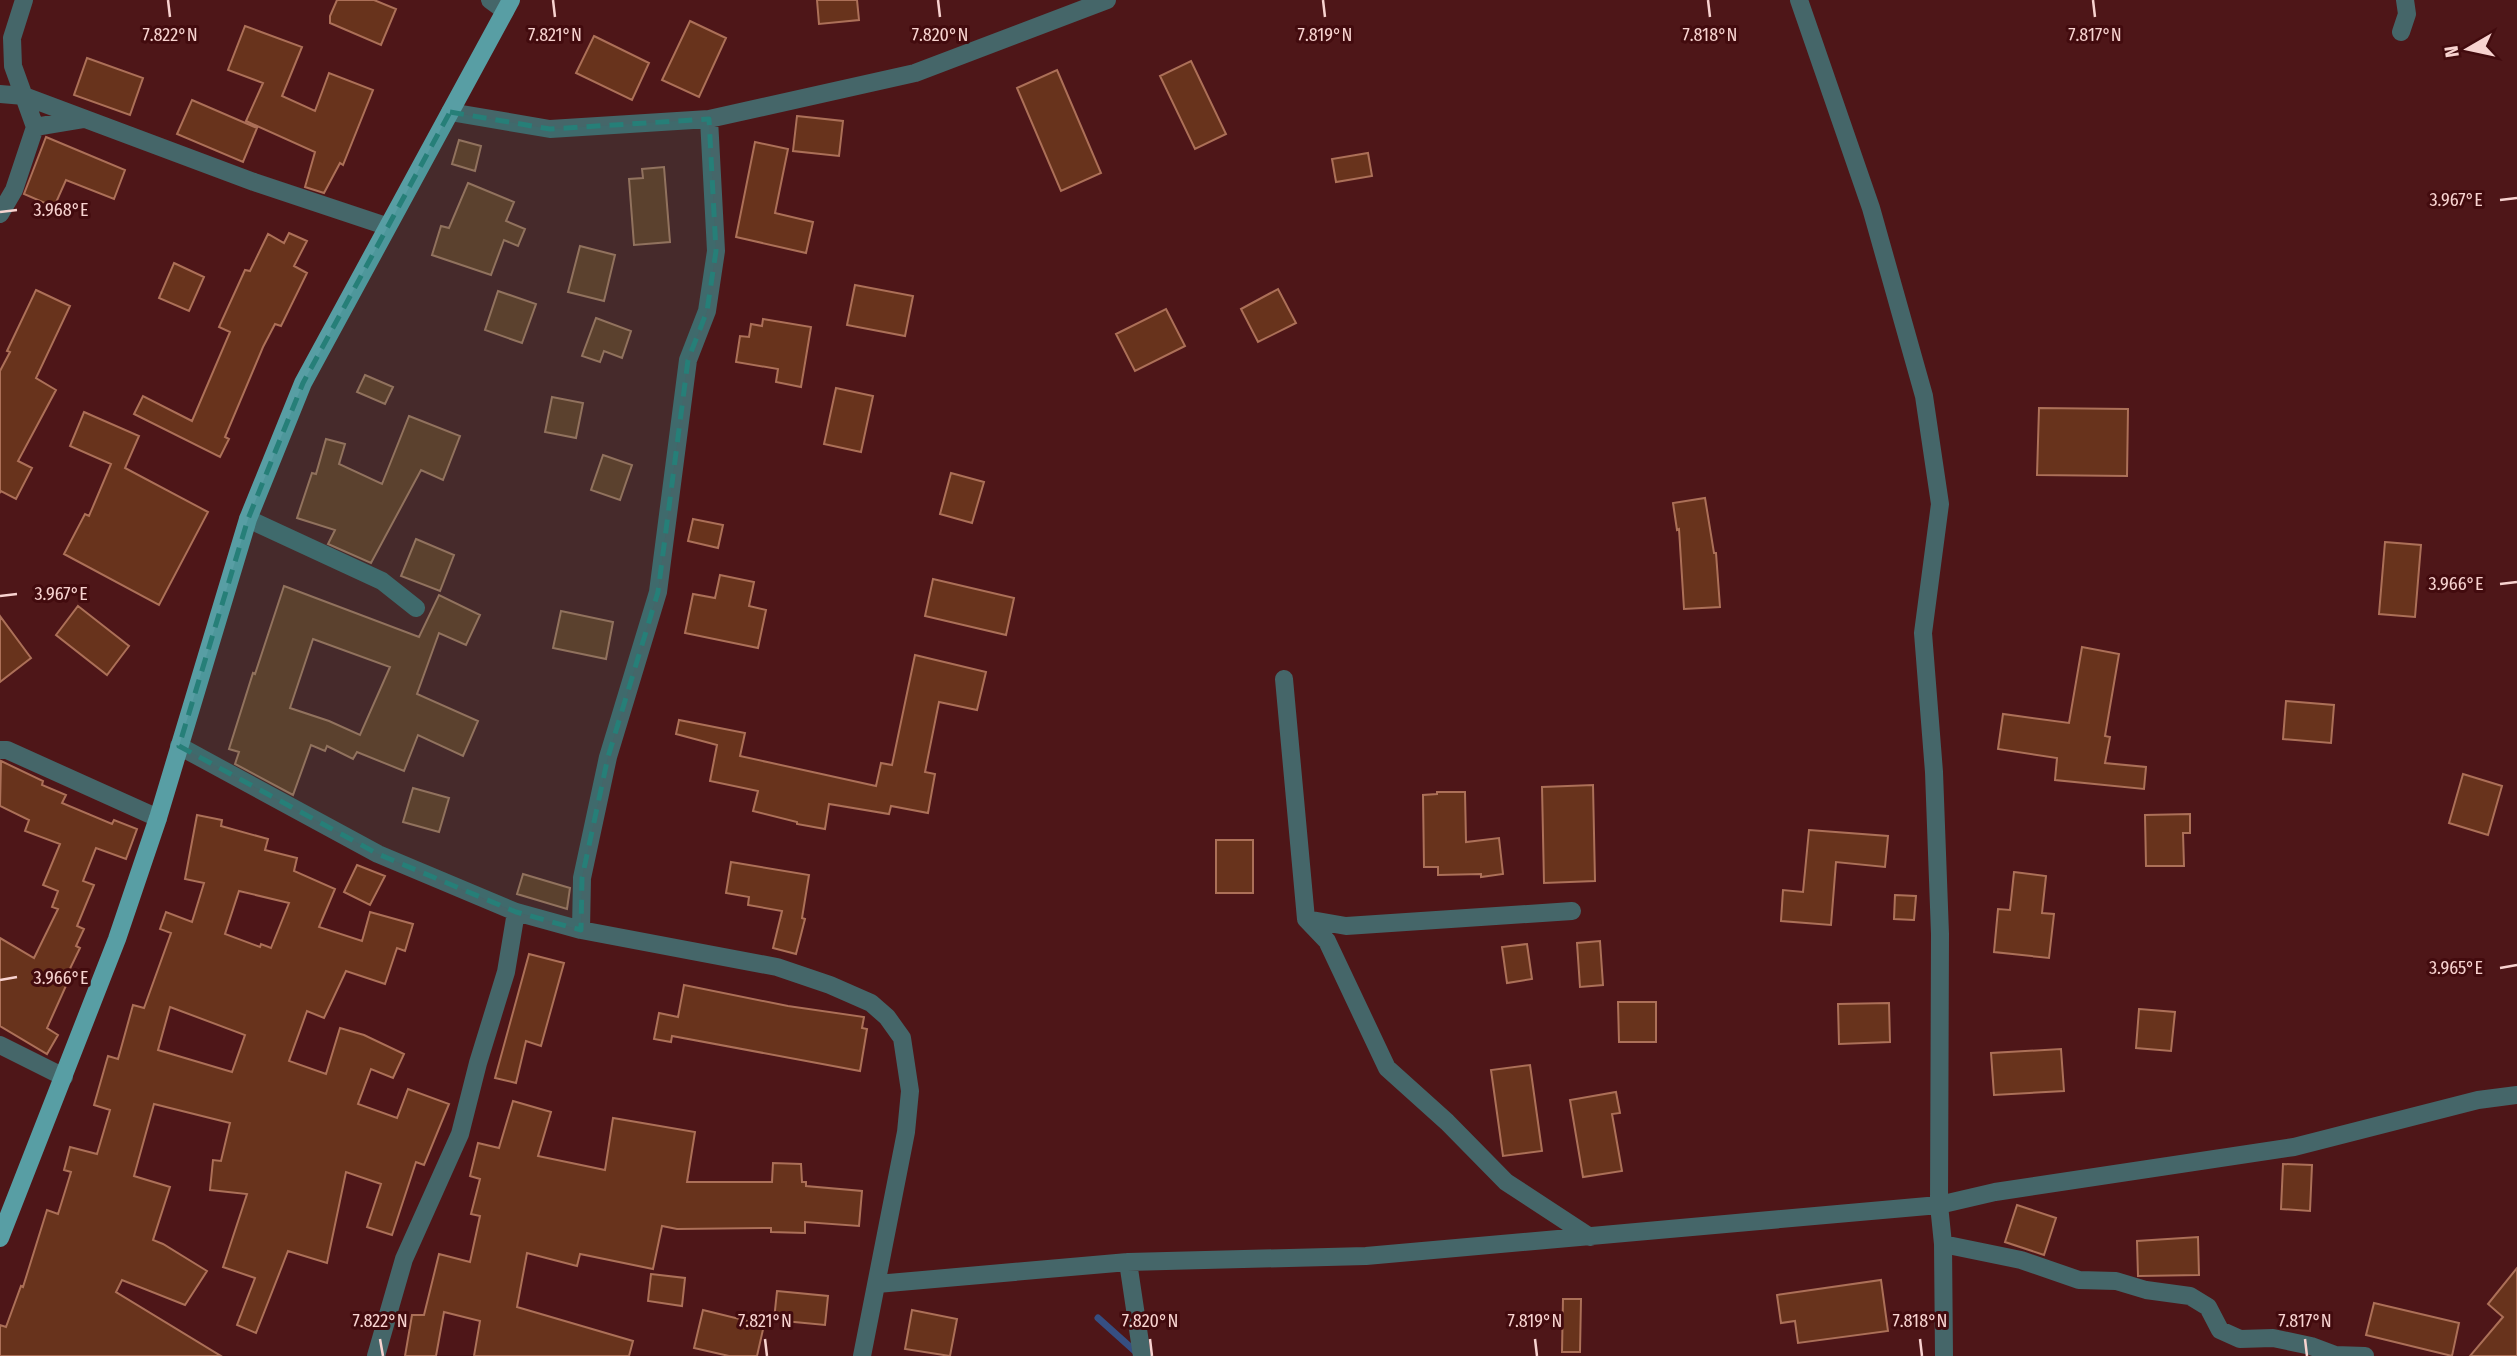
<svg xmlns="http://www.w3.org/2000/svg" width="2517" height="1356" viewBox="0 0 2517 1356" font-family="'Fira Sans Condensed',sans-serif">
	<style>
		.lines { fill: none; stroke-linecap: round; stroke-linejoin: round }
		.stream { stroke: #364f82; stroke-width: 7 }
		.building { fill: #68331c; stroke: #ac7058; stroke-width: 2; fill-rule: evenodd }
		.minor { stroke: #456669; stroke-width: 18 }
		.major { stroke: #589ea4; stroke-width: 18 }
		.marked { fill: #267f78; fill-opacity: 0.2; stroke: #267f78; stroke-width: 5; stroke-dasharray: 14 9; stroke-linejoin: round }
		.ticks { fill: none; stroke: #f8d3d0; stroke-width: 2.5 }
		.ticks-label { font-size: 18px; text-anchor: middle; fill: #f8d3d0; stroke: #420b0e; stroke-width: 6; stroke-linejoin: round; paint-order: stroke }
	</style>
	<rect width="100%" height="100%" fill="#4e1618"/>
	<g class="lines">
		<path class="stream" d="M 1098,1318 L 1137,1353"/>
	</g>
	<path class="building" d="M 337,0 L 374,0 L 396,9 L 381,45 L 330,23 L 330,16 Z
		M 817,0 L 857,0 L 859,20 L 819,24 Z
		M 690,21 L 726,38 L 699,97 L 662,80 Z
		M 245,26 L 302,47 L 282,96 L 315,111 L 329,73 L 373,90 L 343,165 L 340,163 L 324,193 L 305,187 L 315,152 L 246,121 L 263,83 L 228,70 Z
		M 594,36 L 649,63 L 632,100 L 576,73 Z
		M 87,58 L 143,78 L 130,115 L 74,95 Z
		M 1191,61 L 1226,134 L 1195,149 L 1160,76 Z
		M 1057,70 L 1101,173 L 1061,191 L 1017,88 Z
		M 192,100 L 257,128 L 243,162 L 177,134 Z
		M 797,116 L 843,121 L 839,156 L 793,151 Z
		M 46,137 L 125,170 L 114,199 L 66,180 L 54,207 L 24,194 Z
		M 459,140 L 481,146 L 475,171 L 452,164 Z
		M 755,142 L 788,149 L 775,213 L 813,222 L 806,253 L 736,237 Z
		M 1368,153 L 1372,176 L 1336,182 L 1332,159 Z
		M 664,167 L 670,242 L 634,245 L 629,179 L 643,178 L 642,169 Z
		M 468,183 L 514,202 L 506,221 L 525,229 L 518,246 L 504,240 L 491,275 L 432,255 L 441,226 L 449,228 Z
		M 289,233 L 307,241 L 294,266 L 307,273 L 281,326 L 275,324 L 263,347 L 225,437 L 229,439 L 220,457 L 134,414 L 143,396 L 192,421 L 230,332 L 219,327 L 245,270 L 250,271 L 268,234 L 284,243 Z
		M 580,246 L 615,255 L 604,301 L 568,292 Z
		M 174,263 L 204,277 L 189,311 L 159,298 Z
		M 855,285 L 913,296 L 905,336 L 847,325 Z
		M 1278,289 L 1296,323 L 1258,342 L 1241,309 Z
		M 36,290 L 70,306 L 36,378 L 56,390 L 18,461 L 32,468 L 16,499 L 1,491 L 0,493 L 0,371 L 10,352 L 7,351 Z
		M 498,291 L 536,304 L 522,343 L 485,330 Z
		M 1166,309 L 1185,346 L 1135,371 L 1116,334 Z
		M 596,318 L 631,331 L 622,358 L 604,351 L 600,362 L 582,356 Z
		M 763,319 L 811,327 L 801,387 L 776,382 L 778,369 L 736,362 L 740,336 L 749,337 L 751,324 L 762,326 Z
		M 365,375 L 393,387 L 385,404 L 357,392 Z
		M 836,388 L 873,396 L 861,452 L 824,444 Z
		M 552,397 L 583,403 L 576,438 L 545,432 Z
		M 2039,408 L 2128,409 L 2127,476 L 2037,475 Z
		M 84,412 L 139,436 L 125,468 L 208,512 L 159,605 L 64,554 L 85,514 L 89,516 L 111,464 L 70,446 Z
		M 409,416 L 460,436 L 443,480 L 421,470 L 371,563 L 328,544 L 335,530 L 297,518 L 312,473 L 316,474 L 326,439 L 345,444 L 339,464 L 382,484 Z
		M 603,455 L 632,465 L 620,500 L 591,490 Z
		M 951,473 L 984,482 L 972,523 L 940,514 Z
		M 1705,498 L 1714,553 L 1716,553 L 1720,607 L 1684,609 L 1679,529 L 1677,530 L 1673,503 Z
		M 693,519 L 723,525 L 718,548 L 688,541 Z
		M 416,539 L 454,555 L 440,591 L 401,576 Z
		M 2385,542 L 2421,545 L 2415,617 L 2379,614 Z
		M 720,575 L 754,582 L 749,606 L 766,610 L 758,648 L 685,633 L 693,594 L 715,598 Z
		M 933,579 L 1014,598 L 1006,635 L 925,616 Z
		M 284,586 L 419,637 L 439,595 L 480,615 L 466,645 L 439,633 L 417,694 L 478,721 L 463,756 L 418,735 L 404,771 L 357,752 L 353,759 L 327,746 L 325,751 L 311,745 L 293,795 L 235,764 L 239,752 L 229,749 L 253,673 L 255,674 ZM 313,639 L 390,667 L 360,735 L 329,721 L 290,708 Z
		M 78,606 L 129,646 L 107,675 L 56,635 Z
		M 561,611 L 613,622 L 606,659 L 553,648 Z
		M 0,616 L 31,658 L 0,682 Z
		M 2082,647 L 2119,654 L 2105,736 L 2110,737 L 2105,763 L 2146,767 L 2144,789 L 2055,780 L 2057,758 L 1998,749 L 2003,714 L 2069,723 Z
		M 915,655 L 986,672 L 977,710 L 939,702 L 925,772 L 935,774 L 928,813 L 891,806 L 889,814 L 829,804 L 825,829 L 797,824 L 797,822 L 753,811 L 758,791 L 710,781 L 717,745 L 676,734 L 679,720 L 745,733 L 740,756 L 876,786 L 881,763 L 892,765 Z
		M 2286,701 L 2334,705 L 2331,743 L 2283,739 Z
		M 1,761 L 43,781 L 42,785 L 66,795 L 62,803 L 112,824 L 114,820 L 137,829 L 126,859 L 96,848 L 83,881 L 94,885 L 77,926 L 84,929 L 76,946 L 80,948 L 66,977 L 69,979 L 47,1028 L 58,1035 L 47,1054 L 0,1026 L 0,938 L 34,958 L 58,909 L 52,907 L 58,891 L 43,885 L 60,844 L 25,831 L 29,820 L 0,806 Z
		M 2463,774 L 2502,786 L 2488,835 L 2449,823 Z
		M 1593,785 L 1595,881 L 1544,883 L 1542,787 Z
		M 413,788 L 449,798 L 439,832 L 403,822 Z
		M 1437,792 L 1465,792 L 1466,842 L 1499,838 L 1503,874 L 1481,877 L 1481,874 L 1438,875 L 1438,867 L 1424,867 L 1423,795 L 1437,794 Z
		M 2190,814 L 2190,833 L 2183,833 L 2184,866 L 2146,866 L 2145,815 Z
		M 197,815 L 222,820 L 221,826 L 268,839 L 265,850 L 297,858 L 294,871 L 335,889 L 319,927 L 362,941 L 370,912 L 413,924 L 405,951 L 397,948 L 385,984 L 346,971 L 324,1018 L 307,1011 L 289,1061 L 326,1074 L 340,1028 L 364,1035 L 404,1054 L 393,1078 L 371,1069 L 358,1104 L 397,1118 L 408,1089 L 449,1104 L 424,1165 L 416,1162 L 392,1235 L 367,1227 L 381,1184 L 346,1172 L 327,1263 L 288,1251 L 256,1333 L 237,1325 L 255,1278 L 223,1267 L 247,1194 L 210,1190 L 213,1160 L 221,1161 L 230,1123 L 154,1104 L 134,1176 L 170,1187 L 153,1240 L 163,1244 L 207,1271 L 185,1305 L 122,1280 L 116,1292 L 221,1356 L 0,1356 L 0,1325 L 6,1327 L 21,1286 L 23,1287 L 47,1210 L 58,1214 L 71,1172 L 64,1170 L 70,1147 L 97,1154 L 110,1110 L 94,1105 L 108,1056 L 118,1059 L 133,1005 L 144,1008 L 171,933 L 160,929 L 166,912 L 192,922 L 204,883 L 185,879 ZM 239,891 L 289,903 L 271,948 L 261,944 L 260,947 L 225,934 ZM 170,1007 L 245,1035 L 232,1072 L 158,1050 Z
		M 1809,830 L 1888,836 L 1885,867 L 1836,862 L 1831,925 L 1781,921 L 1783,890 L 1803,892 Z
		M 1216,840 L 1253,840 L 1253,893 L 1216,893 Z
		M 731,862 L 809,875 L 802,918 L 805,919 L 796,954 L 773,948 L 782,911 L 748,905 L 749,897 L 726,893 Z
		M 357,865 L 385,876 L 370,905 L 344,892 Z
		M 2014,872 L 2046,876 L 2042,913 L 2054,914 L 2049,958 L 1994,952 L 1998,909 L 2010,910 Z
		M 523,874 L 570,888 L 567,909 L 517,894 Z
		M 1895,895 L 1916,896 L 1914,920 L 1894,919 Z
		M 1600,941 L 1603,985 L 1580,987 L 1577,943 Z
		M 1527,944 L 1532,979 L 1507,983 L 1502,947 Z
		M 529,954 L 564,963 L 541,1046 L 526,1041 L 516,1083 L 495,1078 Z
		M 684,985 L 788,1006 L 864,1017 L 862,1028 L 867,1029 L 860,1071 L 672,1036 L 671,1042 L 654,1039 L 659,1013 L 678,1017 Z
		M 1618,1002 L 1656,1002 L 1656,1042 L 1619,1042 Z
		M 1889,1003 L 1890,1042 L 1839,1044 L 1838,1004 Z
		M 2139,1009 L 2175,1012 L 2171,1051 L 2136,1048 Z
		M 2061,1049 L 2064,1091 L 1994,1095 L 1991,1053 Z
		M 1530,1065 L 1542,1151 L 1503,1156 L 1491,1070 Z
		M 1616,1092 L 1620,1113 L 1612,1114 L 1622,1171 L 1583,1177 L 1570,1100 Z
		M 513,1101 L 551,1112 L 538,1156 L 605,1170 L 613,1118 L 695,1132 L 687,1182 L 772,1182 L 773,1163 L 801,1164 L 802,1182 L 806,1182 L 806,1186 L 862,1191 L 859,1226 L 805,1222 L 805,1233 L 771,1232 L 771,1228 L 677,1229 L 662,1226 L 653,1269 L 580,1254 L 577,1266 L 527,1253 L 517,1307 L 633,1341 L 629,1356 L 474,1356 L 480,1321 L 444,1312 L 436,1356 L 405,1356 L 412,1315 L 424,1315 L 439,1254 L 470,1262 L 480,1216 L 471,1214 L 480,1179 L 470,1176 L 478,1143 L 499,1148 Z
		M 2283,1164 L 2312,1165 L 2310,1211 L 2281,1209 Z
		M 2017,1205 L 2056,1218 L 2044,1255 L 2005,1242 Z
		M 2198,1237 L 2199,1275 L 2138,1276 L 2137,1241 Z
		M 2517,1268 L 2517,1356 L 2470,1356 L 2503,1317 L 2488,1304 Z
		M 651,1274 L 685,1278 L 682,1306 L 648,1301 Z
		M 1881,1280 L 1888,1331 L 1798,1343 L 1795,1321 L 1781,1323 L 1777,1295 Z
		M 777,1291 L 828,1296 L 825,1325 L 774,1320 Z
		M 1563,1299 L 1581,1299 L 1580,1352 L 1562,1352 Z
		M 2374,1303 L 2459,1323 L 2452,1356 L 2366,1335 Z
		M 703,1310 L 764,1325 L 757,1356 L 729,1356 L 694,1348 Z
		M 912,1310 L 957,1319 L 950,1356 L 905,1349 Z"/>
	<g class="lines">
		<path class="minor" d="M 490,0 L 505,11
			M 1799,0 L 1871,208 L 1924,396 L 1940,504 L 1923,633 L 1934,772 L 1940,934 L 1939,1205 L 1943,1244 L 1944,1356
			M 2401,32 L 2407,14 L 2405,0
			M 0,94 L 24,96 L 254,182 L 386,226
			M 450,112 L 550,129 L 709,119 L 915,73 L 1107,0
			M 35,127 L 83,119
			M 0,214 L 14,190 L 35,127 L 13,66 L 12,38 L 24,0
			M 248,519 L 382,581 L 416,608
			M 1284,679 L 1306,919 L 1327,941 L 1387,1068 L 1447,1122 L 1506,1182 L 1590,1237
			M 179,746 L 378,854 L 516,912 L 581,930 L 777,967 L 830,985 L 871,1003 L 887,1017 L 902,1038 L 910,1091 L 906,1132 L 862,1356
			M 0,750 L 7,750 L 158,818
			M 1306,919 L 1346,926 L 1572,911
			M 581,930 L 582,878 L 608,757 L 658,592 L 688,360 L 707,311 L 716,251 L 709,119
			M 0,1045 L 64,1077
			M 1943,1244 L 2021,1260 L 2079,1280 L 2116,1281 L 2146,1290 L 2190,1296 L 2208,1307 L 2220,1330 L 2240,1339 L 2273,1338 L 2311,1346 L 2335,1355 L 2365,1356
			M 1128,1262 L 1142,1356
			M 877,1284 L 1128,1262 L 1366,1256 L 1939,1205 L 1995,1192 L 2294,1147 L 2478,1100 L 2517,1095
			M 376,1356 L 404,1259 L 460,1134 L 478,1063 L 506,972 L 516,912"/>
		<path class="major" d="M 0,1238 L 117,939 L 158,818 L 248,519 L 303,383 L 511,0"/>
	</g>
	<path class="marked" d="M 450,112 L 550,129 L 709,119 L 716,251 L 707,311 L 688,360 L 658,592 L 608,757 L 582,878 L 581,930 L 516,912 L 378,854 L 179,746 L 248,519 L 303,383 Z"/>
	<path class="ticks" d="M 168,0 L 170,17M 553,0 L 555,17M 938,0 L 940,17M 1323,0 L 1325,17M 1708,0 L 1710,17M 2093,0 L 2095,17M 2500,200 L 2517,198M 0,212 L 17,210M 2500,584 L 2517,582M 0,596 L 17,594M 2500,968 L 2517,965M 0,980 L 17,977M 380,1339 L 383,1356M 765,1339 L 767,1356M 1150,1339 L 1152,1356M 1535,1339 L 1537,1356M 1920,1339 L 1922,1356M 2305,1339 L 2307,1356"/>
	<g class="ticks-label">
		<text x="170" y="41">7.822°N</text>
		<text x="555" y="41">7.821°N</text>
		<text x="940" y="41">7.820°N</text>
		<text x="1325" y="41">7.819°N</text>
		<text x="1710" y="41">7.818°N</text>
		<text x="2095" y="41">7.817°N</text>
		<text x="2456" y="206">3.967°E</text>
		<text x="61" y="216">3.968°E</text>
		<text x="2456" y="590">3.966°E</text>
		<text x="61" y="600">3.967°E</text>
		<text x="2456" y="974">3.965°E</text>
		<text x="61" y="984">3.966°E</text>
		<text x="380" y="1327">7.822°N</text>
		<text x="765" y="1327">7.821°N</text>
		<text x="1150" y="1327">7.820°N</text>
		<text x="1535" y="1327">7.819°N</text>
		<text x="1920" y="1327">7.818°N</text>
		<text x="2305" y="1327">7.817°N</text>
	</g>
	<g transform="translate(2468 49) rotate(261)" stroke="#420b0e" stroke-width="5" paint-order="stroke">
	<path d="M0-5L12 26L0 18L-12 26Z" fill="#f8d3d0"/>
	<text y="-10" font-size="19" font-weight="bold" text-anchor="middle" fill="#f8d3d0">N</text>
	</g>
</svg>
